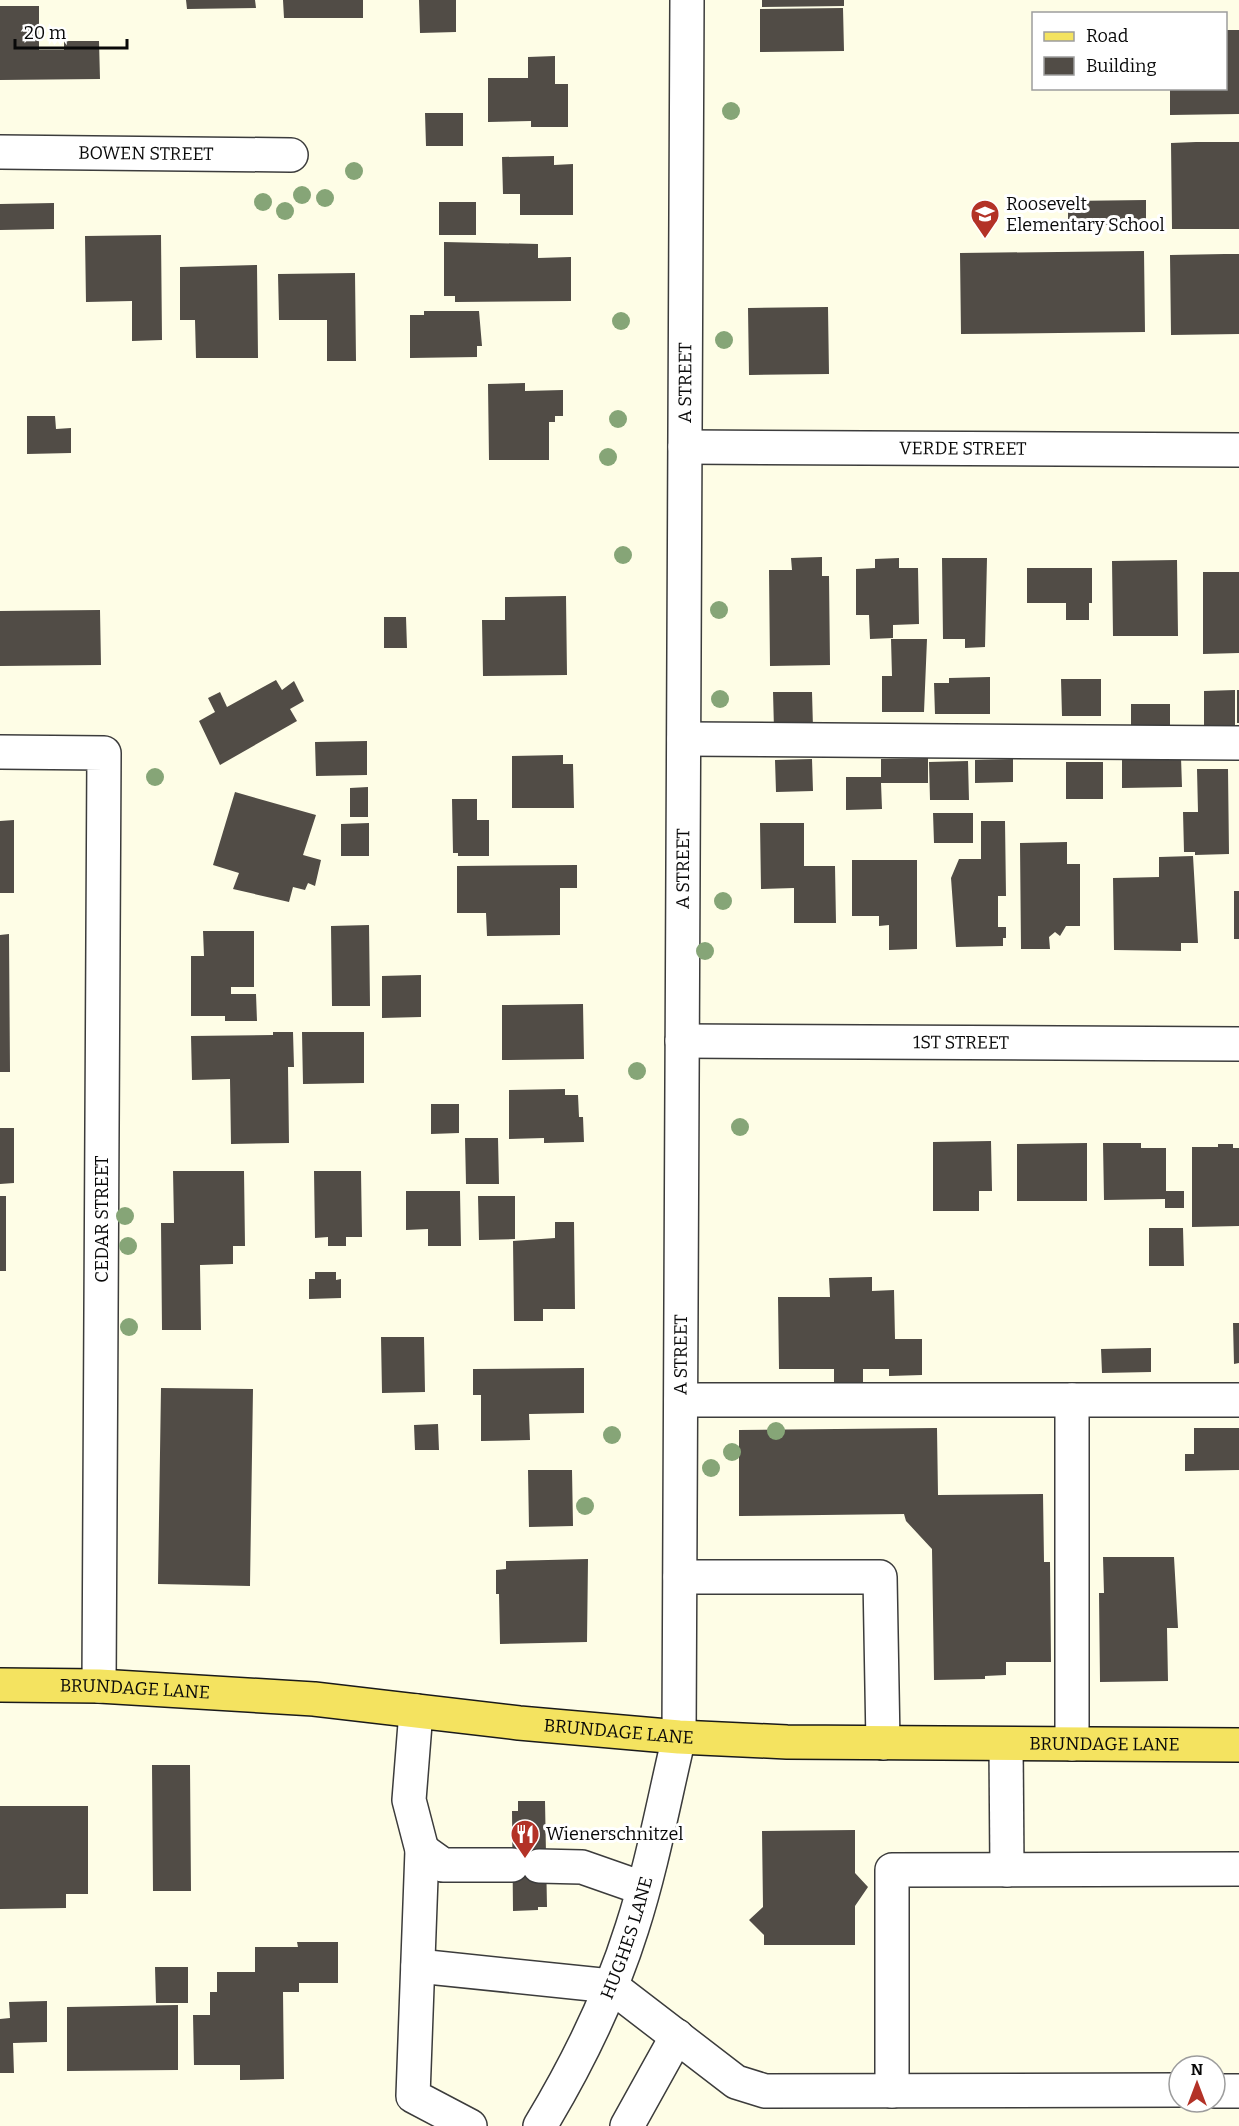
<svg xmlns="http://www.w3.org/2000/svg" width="1239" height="2126" viewBox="0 0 1239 2126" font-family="Bitter,serif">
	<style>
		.building { fill: #514c46 }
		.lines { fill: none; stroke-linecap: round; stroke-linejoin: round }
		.minor-casing { stroke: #3c3c3c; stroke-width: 36 }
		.major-casing { stroke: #1a1a1a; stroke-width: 36 }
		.minor { stroke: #fff; stroke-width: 33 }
		.major { stroke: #f4e360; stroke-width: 33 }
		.tree { fill: #86a577 }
		.labels { text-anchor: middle; stroke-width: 6; stroke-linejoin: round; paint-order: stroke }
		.street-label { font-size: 18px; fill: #090909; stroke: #fff }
		.poi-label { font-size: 18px; fill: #090909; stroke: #fff; text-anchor: start }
	</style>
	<rect width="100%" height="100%" fill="#fefde6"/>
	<path class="building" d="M 186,0 L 255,0 L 256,8 L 187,9 Z
		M 283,0 L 363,0 L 363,18 L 284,18 Z
		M 419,0 L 456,0 L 456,32 L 420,33 Z
		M 762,0 L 844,0 L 844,6 L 762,7 Z
		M 0,6 L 39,6 L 39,50 L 64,50 L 64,41 L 99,41 L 100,79 L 0,80 Z
		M 843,8 L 844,51 L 760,52 L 760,9 Z
		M 1226,30 L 1239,30 L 1239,114 L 1170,115 L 1170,88 L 1226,88 Z
		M 555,56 L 555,84 L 568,84 L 568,127 L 531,127 L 531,121 L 488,122 L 488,78 L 528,78 L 528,57 Z
		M 425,113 L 463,113 L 463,146 L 426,146 Z
		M 1196,142 L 1239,142 L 1239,229 L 1172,229 L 1171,143 Z
		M 554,156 L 554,165 L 573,164 L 573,215 L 520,215 L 520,194 L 503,194 L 502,157 Z
		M 1146,200 L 1146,224 L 1068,225 L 1068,201 Z
		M 439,202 L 476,202 L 476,235 L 439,235 Z
		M 54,203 L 54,229 L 0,230 L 0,204 Z
		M 161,235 L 162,340 L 132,341 L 132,301 L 86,302 L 85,236 Z
		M 444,242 L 538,244 L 538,258 L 571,257 L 571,301 L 455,302 L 455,296 L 444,296 Z
		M 1144,251 L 1145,332 L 961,334 L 960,253 Z
		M 1225,254 L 1239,254 L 1239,334 L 1171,335 L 1170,255 Z
		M 257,265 L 258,358 L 196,358 L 195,320 L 180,320 L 180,267 Z
		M 355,273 L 356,361 L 327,361 L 327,320 L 279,320 L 278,274 Z
		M 828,307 L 829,374 L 749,375 L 748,308 Z
		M 424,311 L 479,311 L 482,346 L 477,346 L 477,357 L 410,358 L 410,315 L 424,315 Z
		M 525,383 L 525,391 L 563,390 L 563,416 L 555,416 L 555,422 L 549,422 L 549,460 L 489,460 L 488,384 Z
		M 27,416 L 55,416 L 56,429 L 71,428 L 71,453 L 27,454 Z
		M 822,557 L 822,576 L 829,576 L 830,665 L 770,666 L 769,570 L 792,570 L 791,558 Z
		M 899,558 L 899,568 L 918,568 L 919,624 L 893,625 L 893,638 L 870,639 L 869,615 L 856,615 L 856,569 L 875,568 L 875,559 Z
		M 942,558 L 987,558 L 985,647 L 965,648 L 965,639 L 943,639 Z
		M 1177,560 L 1178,636 L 1113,636 L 1112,561 Z
		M 1027,568 L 1092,568 L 1092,603 L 1089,603 L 1089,620 L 1066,620 L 1066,603 L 1027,603 Z
		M 1203,572 L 1239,572 L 1239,653 L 1203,654 Z
		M 566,596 L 567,675 L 483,676 L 482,620 L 505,620 L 505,597 Z
		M 100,610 L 101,665 L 0,666 L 0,611 Z
		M 384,617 L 406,617 L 407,648 L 384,648 Z
		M 891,639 L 927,639 L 924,712 L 882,712 L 882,676 L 892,676 Z
		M 990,677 L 990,714 L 935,714 L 934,683 L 949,683 L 949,678 Z
		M 1061,679 L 1101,679 L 1101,716 L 1062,716 Z
		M 276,680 L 282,690 L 294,681 L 304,701 L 290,709 L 297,721 L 220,765 L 199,721 L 215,712 L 208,698 L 220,692 L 227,707 Z
		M 1235,690 L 1235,734 L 1204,734 L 1204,691 Z
		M 1237,690 L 1239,690 L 1239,723 L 1237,723 Z
		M 773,692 L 812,692 L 813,728 L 774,729 Z
		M 1131,704 L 1170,704 L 1170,729 L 1131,729 Z
		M 367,741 L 367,775 L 316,776 L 315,742 Z
		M 563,755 L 563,764 L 573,764 L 574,808 L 512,808 L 512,756 Z
		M 1122,757 L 1181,757 L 1182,787 L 1122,788 Z
		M 928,758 L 928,783 L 881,783 L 882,809 L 846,810 L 846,777 L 881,777 L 881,759 Z
		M 812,759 L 813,791 L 776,792 L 775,760 Z
		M 1013,759 L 1013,782 L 975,783 L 975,760 Z
		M 968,761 L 969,800 L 930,800 L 929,762 Z
		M 1066,762 L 1103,762 L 1103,799 L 1066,799 Z
		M 1197,769 L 1228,769 L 1229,854 L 1195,855 L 1195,852 L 1184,852 L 1183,812 L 1198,812 Z
		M 368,787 L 368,817 L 350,817 L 350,788 Z
		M 235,792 L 316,815 L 303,855 L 321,860 L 315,886 L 308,883 L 305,890 L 293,887 L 289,902 L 233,889 L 239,873 L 213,865 Z
		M 452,799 L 477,799 L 477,820 L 489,820 L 489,856 L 458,856 L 458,853 L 453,853 Z
		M 933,813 L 973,813 L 973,843 L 934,843 Z
		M 14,820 L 14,893 L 0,893 L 0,821 Z
		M 981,821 L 1005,821 L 1006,896 L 998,896 L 998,927 L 1006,927 L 1006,938 L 1003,938 L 1003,946 L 956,947 L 951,878 L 959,859 L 981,859 Z
		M 369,823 L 369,856 L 341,856 L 341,824 Z
		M 760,823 L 804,823 L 804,866 L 835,866 L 836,923 L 794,923 L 794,888 L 761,889 Z
		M 1067,842 L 1067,864 L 1080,864 L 1080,926 L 1066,926 L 1060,936 L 1055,932 L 1049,937 L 1050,949 L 1021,949 L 1020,843 Z
		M 1193,856 L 1198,943 L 1181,943 L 1181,951 L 1114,950 L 1113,878 L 1159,877 L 1159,857 Z
		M 852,860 L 917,860 L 917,949 L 889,950 L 889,925 L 879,926 L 879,916 L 852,916 Z
		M 577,865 L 577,888 L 560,888 L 560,935 L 487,936 L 486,913 L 457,913 L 457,866 Z
		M 1234,891 L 1239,891 L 1239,939 L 1234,939 Z
		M 369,925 L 370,1006 L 332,1006 L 331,926 Z
		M 203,931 L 254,931 L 254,987 L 231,987 L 231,994 L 256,994 L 257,1021 L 225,1021 L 225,1016 L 191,1016 L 191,956 L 204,956 Z
		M 9,934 L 10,1072 L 0,1072 L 0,935 Z
		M 421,975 L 421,1017 L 382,1018 L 382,976 Z
		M 583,1004 L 584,1059 L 502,1060 L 502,1005 Z
		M 273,1032 L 293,1032 L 294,1067 L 288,1067 L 289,1143 L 231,1144 L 230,1079 L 192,1080 L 191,1036 L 273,1035 Z
		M 302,1032 L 364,1032 L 364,1083 L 303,1084 Z
		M 565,1089 L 565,1095 L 578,1095 L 579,1117 L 583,1117 L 584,1142 L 544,1143 L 544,1138 L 509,1139 L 509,1090 Z
		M 431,1104 L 459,1104 L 459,1133 L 431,1134 Z
		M 0,1128 L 14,1128 L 14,1183 L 0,1184 Z
		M 465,1138 L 498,1138 L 499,1184 L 466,1184 Z
		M 991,1141 L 992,1191 L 979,1191 L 979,1211 L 933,1211 L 933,1142 Z
		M 1087,1143 L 1087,1201 L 1017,1201 L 1017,1144 Z
		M 1103,1143 L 1141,1143 L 1141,1148 L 1166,1148 L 1166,1191 L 1184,1191 L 1184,1208 L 1165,1208 L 1165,1199 L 1104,1200 Z
		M 1218,1144 L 1233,1144 L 1233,1148 L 1239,1148 L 1239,1226 L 1192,1227 L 1192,1147 L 1218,1147 Z
		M 173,1171 L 244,1171 L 245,1246 L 233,1246 L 233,1264 L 200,1265 L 201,1330 L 162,1330 L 161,1223 L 174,1223 Z
		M 314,1171 L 361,1171 L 362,1237 L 346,1237 L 346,1246 L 328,1246 L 328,1237 L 315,1238 Z
		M 406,1191 L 460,1191 L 461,1246 L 428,1246 L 428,1229 L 406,1230 Z
		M 0,1196 L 6,1196 L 6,1271 L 0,1271 Z
		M 478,1196 L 515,1196 L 515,1239 L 479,1240 Z
		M 555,1222 L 574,1222 L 575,1309 L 543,1309 L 543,1321 L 514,1321 L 513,1241 L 555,1238 Z
		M 1149,1228 L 1183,1228 L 1184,1266 L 1149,1266 Z
		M 315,1272 L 336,1272 L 336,1280 L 341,1279 L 341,1298 L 309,1299 L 309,1279 L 315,1279 Z
		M 872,1277 L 872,1291 L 894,1290 L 895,1339 L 922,1339 L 922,1375 L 889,1376 L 889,1369 L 863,1369 L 863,1383 L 834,1383 L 834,1369 L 779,1369 L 778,1297 L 830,1297 L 829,1278 Z
		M 1233,1323 L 1239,1323 L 1239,1363 L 1234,1364 Z
		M 381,1337 L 424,1337 L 425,1392 L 382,1393 Z
		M 1151,1348 L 1151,1372 L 1102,1373 L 1101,1349 Z
		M 584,1368 L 584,1413 L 529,1414 L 530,1440 L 481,1441 L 481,1395 L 473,1395 L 473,1369 Z
		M 161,1388 L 253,1389 L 250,1586 L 158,1584 Z
		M 438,1424 L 439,1450 L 415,1450 L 414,1425 Z
		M 937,1428 L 938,1495 L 1043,1494 L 1044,1562 L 1050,1562 L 1051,1662 L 1006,1662 L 1006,1675 L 985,1676 L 985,1679 L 934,1680 L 932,1549 L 906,1521 L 904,1514 L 739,1516 L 739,1430 Z
		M 1194,1428 L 1239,1428 L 1239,1470 L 1185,1471 L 1185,1454 L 1194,1454 Z
		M 528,1470 L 572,1470 L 573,1526 L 529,1527 Z
		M 1103,1557 L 1174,1557 L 1178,1628 L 1167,1628 L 1168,1681 L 1100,1682 L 1099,1593 L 1104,1593 Z
		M 588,1559 L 587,1642 L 500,1644 L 499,1594 L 496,1594 L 496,1570 L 506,1569 L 506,1561 Z
		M 152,1765 L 190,1765 L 191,1891 L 153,1891 Z
		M 518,1801 L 545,1801 L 547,1907 L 538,1907 L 538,1910 L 513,1911 L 512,1811 L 518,1811 Z
		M 0,1806 L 88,1806 L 88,1894 L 66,1894 L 66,1908 L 0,1909 Z
		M 855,1830 L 855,1873 L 868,1887 L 855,1906 L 855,1945 L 764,1945 L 764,1935 L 749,1920 L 763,1907 L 762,1831 Z
		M 297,1942 L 338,1942 L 338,1983 L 299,1983 L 299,1992 L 283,1992 L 284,2079 L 240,2080 L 240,2065 L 194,2065 L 193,2015 L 210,2015 L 210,1992 L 217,1992 L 217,1972 L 255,1972 L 255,1947 L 298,1947 Z
		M 155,1967 L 188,1967 L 188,2003 L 156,2003 Z
		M 47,2001 L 47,2042 L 13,2043 L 14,2073 L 0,2073 L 0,2019 L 10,2018 L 9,2002 Z
		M 178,2005 L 178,2070 L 67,2071 L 67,2007 Z"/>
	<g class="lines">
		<g class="minor-casing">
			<g id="minor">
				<path id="s1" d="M 0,152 L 291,155"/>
				<path id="s2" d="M 685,447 L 1239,450"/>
				<path d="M 684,739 L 1239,743"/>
				<path d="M 0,752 L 104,753 L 99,1686"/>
				<path id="s3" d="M 682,1041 L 1239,1044"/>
				<path d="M 681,1400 L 1239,1400"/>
				<path d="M 1072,1400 L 1072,1744"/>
				<path d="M 680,1577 L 880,1577 L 883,1743"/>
				<path d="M 416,1711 L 409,1800 L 422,1850 L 413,2096 L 470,2126"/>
				<path d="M 1006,1744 L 1007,1870"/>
				<path d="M 422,1850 L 443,1865 L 512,1865"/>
				<path d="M 539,1866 L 582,1867 L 642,1888"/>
				<path d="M 418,1966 L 611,1986 L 736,2082 L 765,2091 L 1179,2090"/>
				<path d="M 892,2091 L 892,1870 L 1239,1869"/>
				<path d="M 1215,2091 L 1239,2091"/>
				<path id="s4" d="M 540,2126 C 578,2063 610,1998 632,1928 C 652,1866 664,1800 679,1737 L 687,0"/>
				<path d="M 627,2126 L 677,2036"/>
			</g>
		</g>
		<g class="major-casing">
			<g id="major">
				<path id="s5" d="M 0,1685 L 99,1686 L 314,1699 L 519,1723 L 679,1737 L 787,1742 L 1239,1745"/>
			</g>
		</g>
		<use href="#minor" class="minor"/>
		<use href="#major" class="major"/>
	</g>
	<g class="tree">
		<circle cx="731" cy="111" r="9"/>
		<circle cx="354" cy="171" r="9"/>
		<circle cx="302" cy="195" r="9"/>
		<circle cx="325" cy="198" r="9"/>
		<circle cx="263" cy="202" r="9"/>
		<circle cx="285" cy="211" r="9"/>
		<circle cx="621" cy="321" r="9"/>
		<circle cx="724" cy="340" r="9"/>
		<circle cx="618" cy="419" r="9"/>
		<circle cx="608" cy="457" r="9"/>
		<circle cx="623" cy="555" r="9"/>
		<circle cx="719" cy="610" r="9"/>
		<circle cx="720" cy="699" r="9"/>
		<circle cx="155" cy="777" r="9"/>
		<circle cx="723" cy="901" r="9"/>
		<circle cx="705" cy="951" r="9"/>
		<circle cx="637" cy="1071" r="9"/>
		<circle cx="740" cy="1127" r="9"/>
		<circle cx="125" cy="1216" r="9"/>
		<circle cx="128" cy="1246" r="9"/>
		<circle cx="129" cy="1327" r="9"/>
		<circle cx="776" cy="1431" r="9"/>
		<circle cx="612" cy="1435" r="9"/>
		<circle cx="732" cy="1452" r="9"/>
		<circle cx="711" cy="1468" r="9"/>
		<circle cx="585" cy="1506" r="9"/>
	</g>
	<defs>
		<g id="school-pin" transform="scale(1.5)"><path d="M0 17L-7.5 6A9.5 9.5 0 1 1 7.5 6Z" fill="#b33227" stroke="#fff"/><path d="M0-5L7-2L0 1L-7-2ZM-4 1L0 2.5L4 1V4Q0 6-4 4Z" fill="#fff"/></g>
		<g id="restaurant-pin" transform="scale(1.5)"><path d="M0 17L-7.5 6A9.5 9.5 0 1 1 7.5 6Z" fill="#b33227" stroke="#fff"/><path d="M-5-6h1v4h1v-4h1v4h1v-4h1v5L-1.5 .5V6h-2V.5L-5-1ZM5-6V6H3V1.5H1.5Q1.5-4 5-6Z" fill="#fff"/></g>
	</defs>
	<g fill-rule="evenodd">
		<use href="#school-pin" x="985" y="214"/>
		<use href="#restaurant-pin" x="525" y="1834"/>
	</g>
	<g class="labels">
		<g class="street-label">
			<text dy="6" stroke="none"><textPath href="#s1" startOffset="146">BOWEN STREET</textPath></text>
			<text dy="6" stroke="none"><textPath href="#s4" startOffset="1770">A STREET</textPath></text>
			<text dy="6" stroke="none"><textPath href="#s2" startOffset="278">VERDE STREET</textPath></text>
			<text dy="6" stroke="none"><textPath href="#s4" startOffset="1284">A STREET</textPath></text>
			<text dy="6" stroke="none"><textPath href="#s3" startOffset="279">1ST STREET</textPath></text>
			<text transform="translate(102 1219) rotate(-90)" y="6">CEDAR STREET</text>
			<text dy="6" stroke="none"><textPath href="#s4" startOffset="798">A STREET</textPath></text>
			<text dy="6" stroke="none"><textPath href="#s5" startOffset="135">BRUNDAGE LANE</textPath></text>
			<text dy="6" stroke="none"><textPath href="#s5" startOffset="621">BRUNDAGE LANE</textPath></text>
			<text dy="6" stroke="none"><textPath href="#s5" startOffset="1107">BRUNDAGE LANE</textPath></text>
			<text dy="6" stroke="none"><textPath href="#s4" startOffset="208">HUGHES LANE</textPath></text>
		</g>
		<g class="poi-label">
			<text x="1006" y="210">Roosevelt<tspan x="1006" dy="21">Elementary School</tspan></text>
			<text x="546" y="1840">Wienerschnitzel</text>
		</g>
	</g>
	<rect x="1032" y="12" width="195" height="78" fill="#ffffff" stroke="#9d9d9d" stroke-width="1.5"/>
	<rect x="1044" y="32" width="30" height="9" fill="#f4e360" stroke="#9d9d9d" stroke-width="1.5"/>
	<text x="1086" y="42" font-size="18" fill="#090909">Road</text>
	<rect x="1044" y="57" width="30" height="18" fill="#514c46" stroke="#9d9d9d" stroke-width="1.5"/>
	<text x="1086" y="72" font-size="18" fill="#090909">Building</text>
	<g transform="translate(1197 2084)"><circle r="28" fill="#ffffff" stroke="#9d9d9d" stroke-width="1.5"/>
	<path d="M0-4.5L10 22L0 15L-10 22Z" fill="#b33227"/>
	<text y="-9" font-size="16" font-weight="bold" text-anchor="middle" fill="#090909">N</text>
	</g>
	<path d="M15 39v9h112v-9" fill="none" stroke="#090909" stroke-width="3"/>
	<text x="24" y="39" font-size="18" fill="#090909" stroke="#ffffff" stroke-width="4.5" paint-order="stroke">20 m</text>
</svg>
